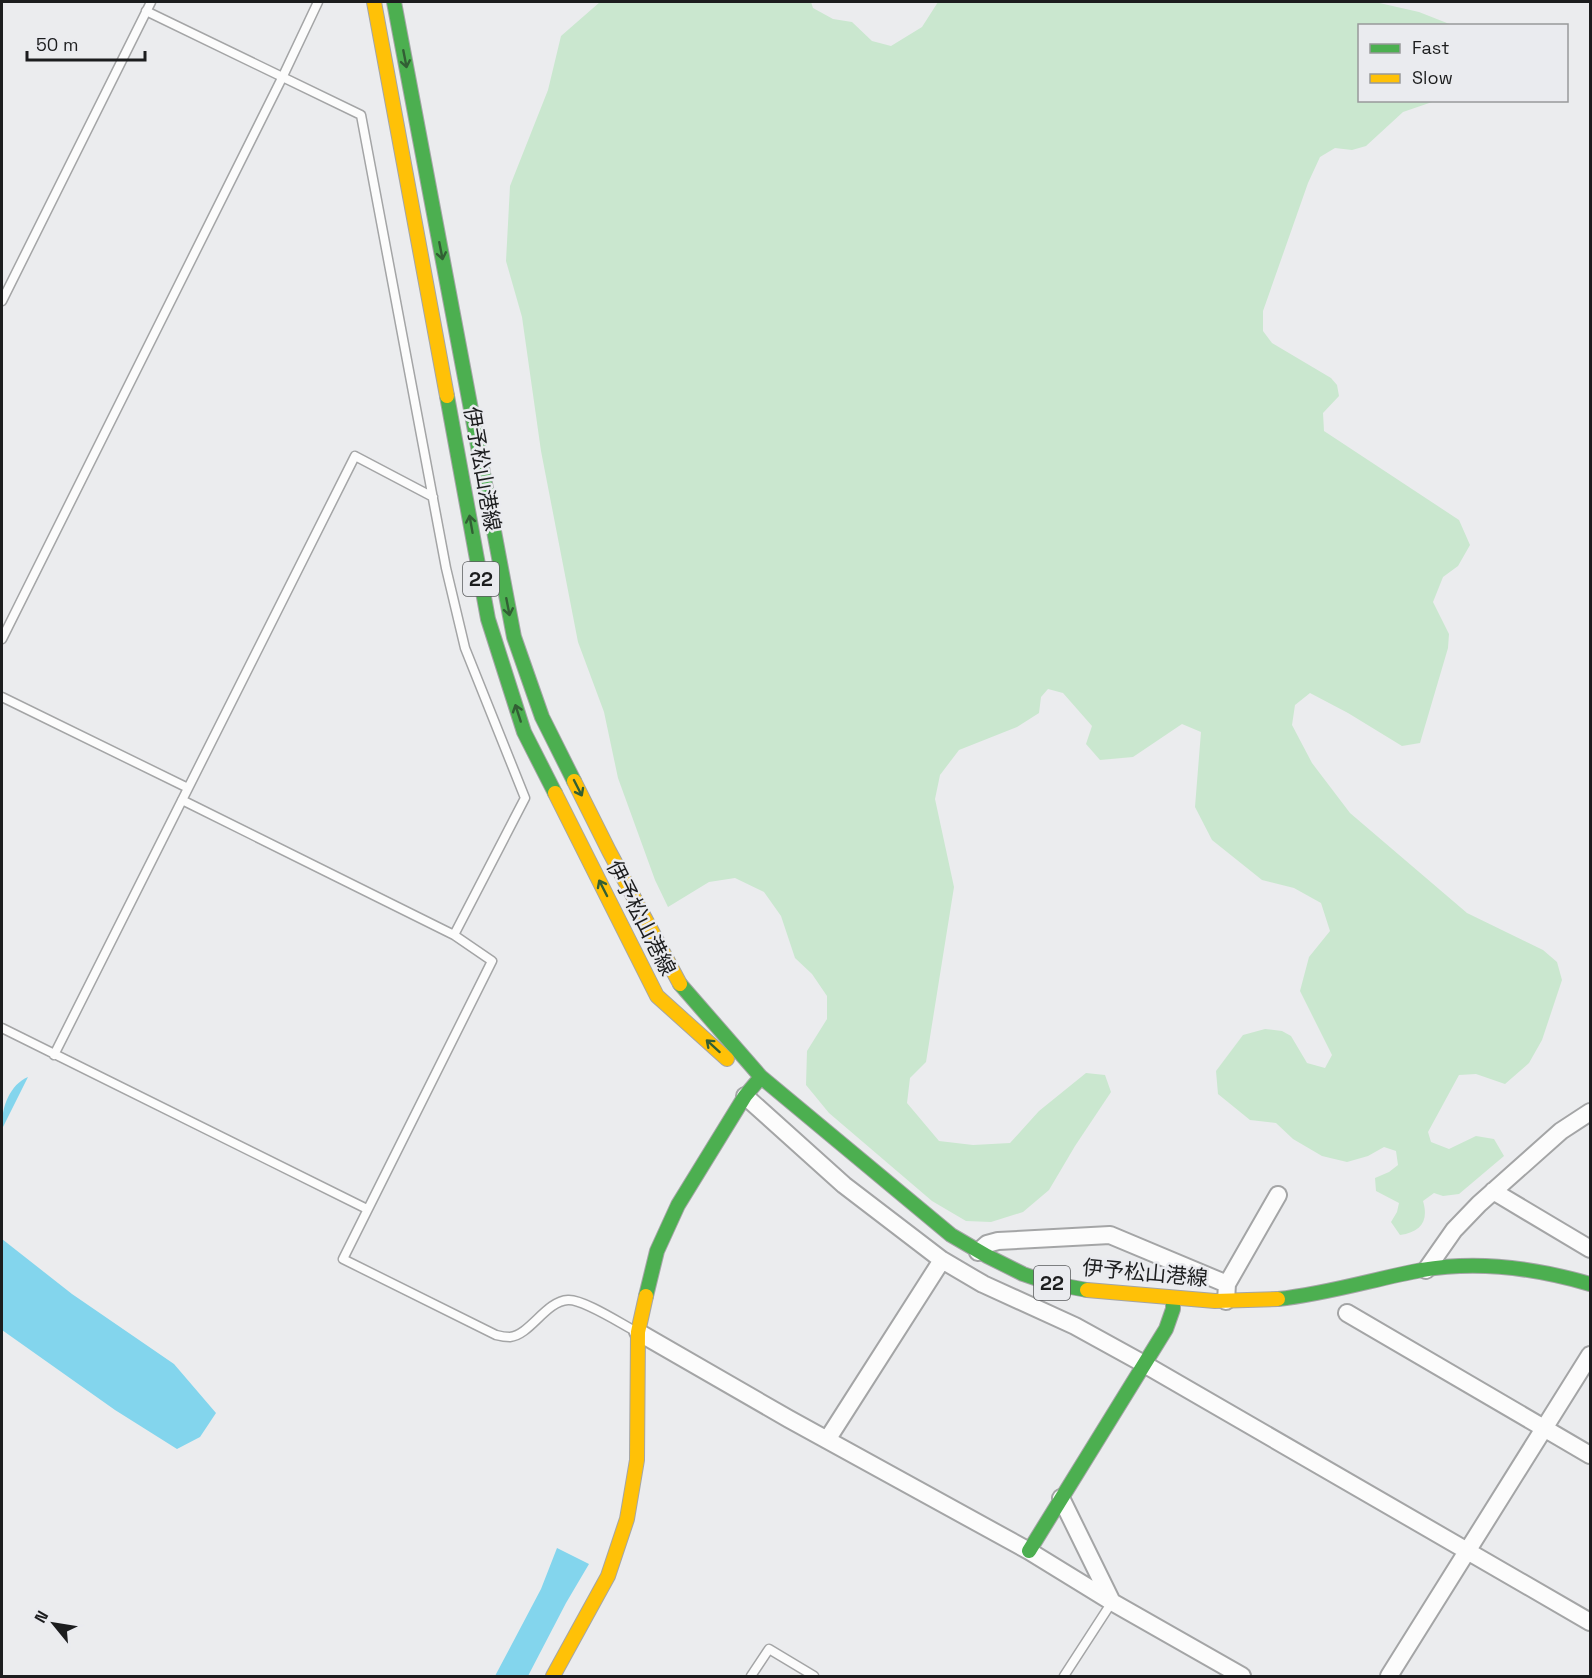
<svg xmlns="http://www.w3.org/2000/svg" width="1592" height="1678" viewBox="0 0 1592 1678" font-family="'Space Grotesk','Noto Sans JP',sans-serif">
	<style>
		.green { fill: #cae7cf }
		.water { fill: #83d5ed }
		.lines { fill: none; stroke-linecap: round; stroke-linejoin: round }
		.lane-casing { stroke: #a4a5a6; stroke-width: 11 }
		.street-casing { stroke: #a4a5a6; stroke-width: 20 }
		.fast-casing { stroke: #a4a5a6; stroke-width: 16 }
		.slow-casing { stroke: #a4a5a6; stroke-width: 16 }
		.lane { stroke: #fcfcfc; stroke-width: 8 }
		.street { stroke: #fcfcfc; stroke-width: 16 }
		.fast { stroke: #4caf50; stroke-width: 14 }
		.slow { stroke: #ffc107; stroke-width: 14 }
		.oneway { stroke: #325f34 }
		.labels { text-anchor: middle; stroke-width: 5; stroke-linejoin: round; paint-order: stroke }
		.shield { fill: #eaebef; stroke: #5a5b5d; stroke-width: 1.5 }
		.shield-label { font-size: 20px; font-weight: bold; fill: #1c1d1e }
		.street-label { font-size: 21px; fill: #1c1d1e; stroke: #eaebef }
	</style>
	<rect width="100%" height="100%" fill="#ebecee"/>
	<path class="green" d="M 600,2 L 811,2 L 813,8 L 833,19 L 852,22 L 872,41 L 891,46 L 922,27 L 938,2 L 1375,2 L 1419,12 L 1452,25 L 1360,26 L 1360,100 L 1435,101 L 1403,112 L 1366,146 L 1352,150 L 1335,148 L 1320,157 L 1308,183 L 1263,311 L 1263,331 L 1272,343 L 1331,378 L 1337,385 L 1339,396 L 1323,413 L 1324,431 L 1459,520 L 1470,545 L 1458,566 L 1443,577 L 1433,602 L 1449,634 L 1448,648 L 1420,743 L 1402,746 L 1348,713 L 1310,693 L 1295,705 L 1292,725 L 1312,763 L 1350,813 L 1467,913 L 1543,950 L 1557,962 L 1562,980 L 1542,1040 L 1529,1063 L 1505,1084 L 1476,1074 L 1459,1075 L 1428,1132 L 1431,1142 L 1449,1149 L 1476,1136 L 1494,1139 L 1504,1156 L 1459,1194 L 1443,1196 L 1434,1193 L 1423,1201 C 1429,1221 1421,1232 1400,1235 L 1391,1222 L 1397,1212 L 1399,1203 L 1376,1191 L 1375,1178 L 1389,1172 L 1398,1165 L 1396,1151 L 1384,1147 L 1368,1156 L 1347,1162 L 1322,1156 L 1293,1139 L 1276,1123 L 1250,1120 L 1218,1094 L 1216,1071 L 1243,1035 L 1265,1029 L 1282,1031 L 1291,1036 L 1307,1063 L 1325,1068 L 1332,1055 L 1300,991 L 1309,957 L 1330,931 L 1321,903 L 1294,888 L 1262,880 L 1212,840 L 1195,807 L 1201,732 L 1182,724 L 1133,757 L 1100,760 L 1086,744 L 1092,726 L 1063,693 L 1048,689 L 1041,697 L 1039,713 L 1017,727 L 959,750 L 940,775 L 935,799 L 954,887 L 926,1062 L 910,1078 L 907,1103 L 939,1141 L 973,1145 L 1010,1143 L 1039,1111 L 1086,1073 L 1105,1075 L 1111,1092 L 1075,1146 L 1049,1190 L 1023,1212 L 991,1222 L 966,1221 L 932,1201 L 829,1113 L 806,1085 L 807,1051 L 827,1019 L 827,996 L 812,974 L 795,958 L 781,916 L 764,892 L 735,878 L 709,882 L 668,907 L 655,880 L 618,778 L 604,712 L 578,642 L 541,451 L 522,317 L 506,261 L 510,186 L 548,90 L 561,36 Z"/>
	<path class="water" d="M 28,1077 L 2,1129 C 1,1109 9,1085 28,1077 Z
		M 2,1239 L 72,1294 L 174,1364 L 216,1413 L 200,1437 L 177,1449 L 115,1410 L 2,1330 Z
		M 557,1548 L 589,1564 L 566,1603 L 528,1676 L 495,1676 L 541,1589 Z"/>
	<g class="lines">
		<g class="lane-casing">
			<path id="lane" d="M 146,11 L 361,115 L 446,568 L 465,648 L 525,798 L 454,935
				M 2,301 L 151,2
				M 2,639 L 283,76 L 318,2
				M 2,697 L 188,788
				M 182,800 L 454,935 L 492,961 L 343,1259 L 496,1335 C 500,1336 506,1337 510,1337 C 530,1335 546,1301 568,1300 C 583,1299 620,1323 635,1331
				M 2,1028 L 367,1209
				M 54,1055 L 355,456 L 433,497
				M 751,1676 L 769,1649 L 814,1676
				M 1064,1676 L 1112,1602"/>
		</g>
		<g class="street-casing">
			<path id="street" d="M 745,1096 L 844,1185 L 942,1260 L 983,1284 L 1075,1326 L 1144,1364 L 1590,1622
				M 1493,1191 L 1590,1249
				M 978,1252 L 987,1244 L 998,1241 L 1110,1235 L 1227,1284 L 1226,1301
				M 1426,1270 L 1454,1230 L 1479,1204 L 1561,1131 L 1590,1112
				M 1227,1284 L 1278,1195
				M 1347,1313 L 1590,1455
				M 638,1332 L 789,1419 L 1029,1551 L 1112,1602 L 1242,1676
				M 827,1440 L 942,1260
				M 1061,1498 L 1112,1602
				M 1389,1676 L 1590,1355"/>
		</g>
		<g class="fast-casing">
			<path id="fast" d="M 394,2 L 514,637 L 542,717 L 574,781
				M 447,396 L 488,619 L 524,732 L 555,793
				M 680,984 L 761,1077 L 951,1235 L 987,1256 L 1023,1274 L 1049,1283 L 1087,1290
				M 646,1296 L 657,1251 L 678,1205 L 745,1096 L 761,1077
				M 1278,1299 C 1327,1294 1374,1279 1422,1270 C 1479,1260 1535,1268 1590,1284
				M 1029,1551 L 1166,1329 L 1173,1309 L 1173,1298"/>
		</g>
		<g class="slow-casing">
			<path id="slow" d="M 374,2 L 447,396
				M 574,781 L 609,851 L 680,984
				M 555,793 L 657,996 L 727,1059
				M 1087,1290 L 1215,1301 L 1278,1299
				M 553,1676 L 608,1576 L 627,1519 L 637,1460 L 638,1332 L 646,1296"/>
		</g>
		<use href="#lane" class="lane"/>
		<use href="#street" class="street"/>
		<use href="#fast" class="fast"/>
		<use href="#slow" class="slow"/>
	</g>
	<defs><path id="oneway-shaft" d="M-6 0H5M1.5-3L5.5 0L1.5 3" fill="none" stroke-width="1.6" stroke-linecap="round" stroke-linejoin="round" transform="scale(1.5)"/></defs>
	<g class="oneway">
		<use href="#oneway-shaft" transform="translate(405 59) rotate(79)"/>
		<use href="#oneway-shaft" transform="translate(441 251) rotate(79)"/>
		<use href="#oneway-shaft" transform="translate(471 524) rotate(-100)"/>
		<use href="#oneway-shaft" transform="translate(508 607) rotate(79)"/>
		<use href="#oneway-shaft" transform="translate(518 713) rotate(-108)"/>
		<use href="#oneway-shaft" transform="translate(578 788) rotate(63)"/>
		<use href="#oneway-shaft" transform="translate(603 888) rotate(-117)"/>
		<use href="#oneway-shaft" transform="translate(713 1046) rotate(-138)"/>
	</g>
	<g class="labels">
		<g class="shield">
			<rect x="463" y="562" width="36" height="34" rx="4.5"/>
			<rect x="1034" y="1266" width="36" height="34" rx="4.5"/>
		</g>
		<g class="shield-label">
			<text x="481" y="586">22</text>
			<text x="1052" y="1290">22</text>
		</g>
		<g class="street-label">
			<text transform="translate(482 469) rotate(80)" y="7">伊予松山港線</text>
			<text transform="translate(641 918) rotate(63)" y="7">伊予松山港線</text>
			<text transform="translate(1145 1273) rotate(5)" y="7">伊予松山港線</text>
		</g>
	</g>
	<rect width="1592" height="1678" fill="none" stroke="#1c1d1e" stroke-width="6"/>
	<rect x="1358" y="24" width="210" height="78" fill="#eaebef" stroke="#98999b" stroke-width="1.5"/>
	<rect x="1370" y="44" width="30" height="9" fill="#4caf50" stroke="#98999b" stroke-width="1.5"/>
	<text x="1412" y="54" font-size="18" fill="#1c1d1e">Fast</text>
	<rect x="1370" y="74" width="30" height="9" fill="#ffc107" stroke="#98999b" stroke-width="1.5"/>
	<text x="1412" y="84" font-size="18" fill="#1c1d1e">Slow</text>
	<g transform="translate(54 1624) rotate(300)" stroke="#eaebef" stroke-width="4.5" paint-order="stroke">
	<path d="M0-4.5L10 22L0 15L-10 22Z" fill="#1c1d1e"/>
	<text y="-9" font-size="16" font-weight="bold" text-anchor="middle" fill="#1c1d1e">N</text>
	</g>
	<path d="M27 51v9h118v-9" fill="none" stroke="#1c1d1e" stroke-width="3"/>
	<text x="36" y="51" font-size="18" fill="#1c1d1e" stroke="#eaebef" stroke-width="4.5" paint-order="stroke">50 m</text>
</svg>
